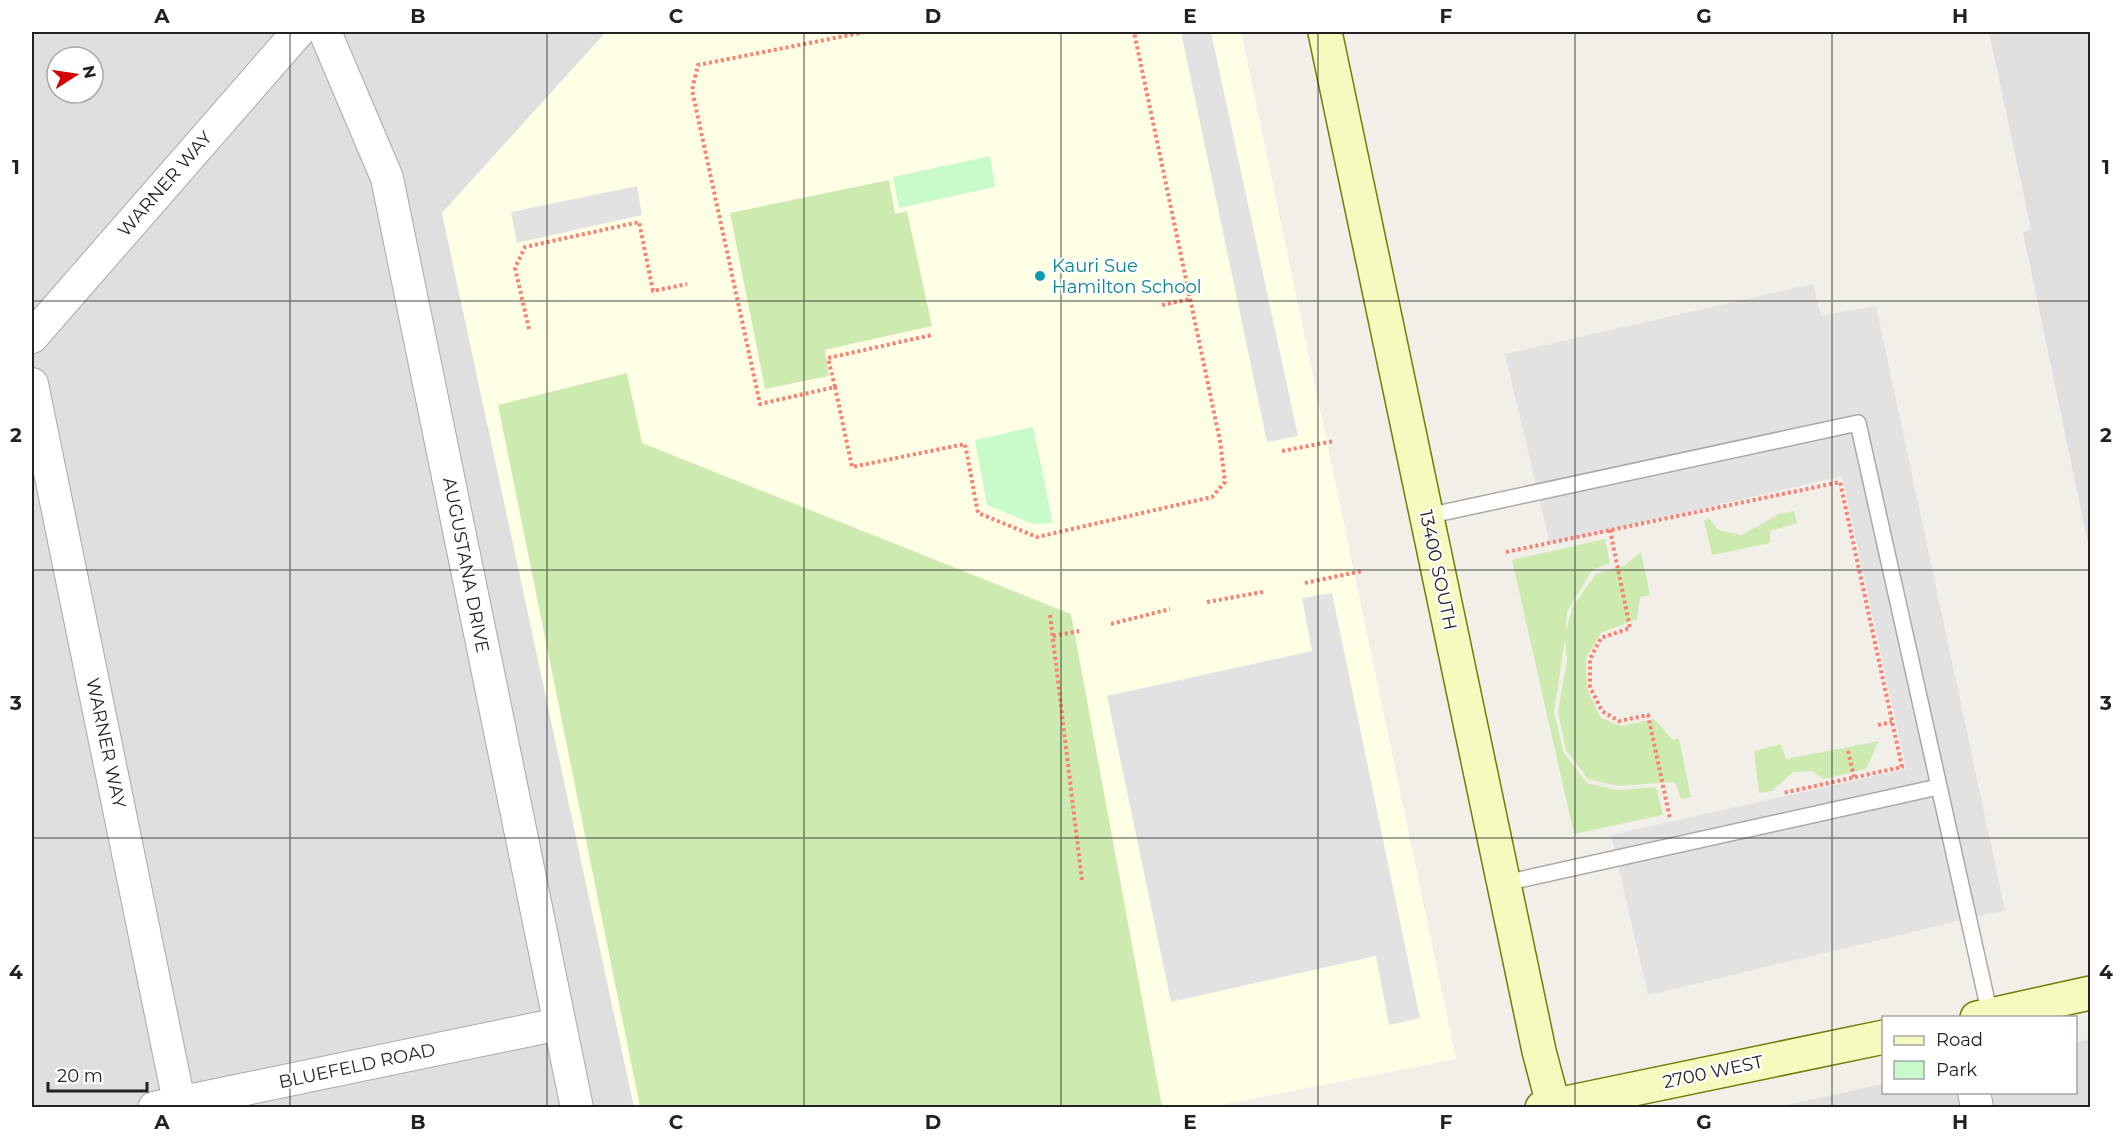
<svg xmlns="http://www.w3.org/2000/svg" width="2122" height="1139" viewBox="0 0 2122 1139" font-family="Montserrat,sans-serif">
	<style>
		.residential { fill: #e0dfdf; fill-rule: evenodd }
		.education { fill: #ffffe5 }
		.grass { fill: #cdebb0 }
		.park { fill: #c8facc }
		.parking { fill: #e2e2e2 }
		.lines { fill: none; stroke-linecap: round; stroke-linejoin: round }
		.lane-casing { stroke: #a9a9a9; stroke-width: 18 }
		.street-casing { stroke: #a9a9a9; stroke-width: 34 }
		.secondary-casing { stroke: #707d05; stroke-width: 36 }
		.path { stroke: #fa8072; stroke-width: 4; stroke-dasharray: 3 3; stroke-linecap: butt }
		.lane { stroke: #fff; stroke-width: 15 }
		.street { stroke: #fff; stroke-width: 32 }
		.secondary { stroke: #f7fabf; stroke-width: 33 }
		.grid { fill: none; stroke: #222; stroke-width: 1.5; stroke-opacity: 0.55 }
		.culture-dot { fill: #0f9aa8; stroke: #fff; stroke-width: 2 }
		.labels { text-anchor: middle; stroke-width: 4.5; stroke-linejoin: round; paint-order: stroke }
		.street-label { font-size: 18px; fill: #222; stroke: #fff }
		.culture-label { font-size: 18px; fill: #0d838f; stroke: #fff; text-anchor: start }
		.neatline { fill: none; stroke: #222; stroke-width: 2 }
		.grid-label { font-size: 20px; text-anchor: middle; font-weight: bold; fill: #222 }
	</style>
	<rect width="100%" height="100%" fill="#f2efe9"/>
	<path class="residential" d="M 32,32 L 606,32 L 442,213 L 634,1107 L 32,1107 ZM 57,57 L 93,57 L 93,93 L 57,93 Z
		M 1989,32 L 2090,32 L 2090,553 L 2023,232 L 2031,229 Z
		M 2090,1039 L 2090,1107 L 1773,1108 L 1883,1084 L 1884,1092 L 2076,1092 L 2076,1042 Z"/>
	<path class="education" d="M 606,32 L 1241,32 L 1456,1059 L 1210,1107 L 634,1107 L 442,213 Z"/>
	<path class="grass" d="M 889,180 L 895,214 L 907,211 L 932,326 L 825,350 L 829,376 L 765,389 L 730,213 Z
		M 627,373 L 642,443 L 1071,614 L 1162,1107 L 640,1107 L 498,405 Z
		M 1794,511 L 1797,523 L 1770,531 L 1770,543 L 1712,555 L 1704,520 L 1710,519 L 1718,530 L 1742,535 L 1779,514 Z
		M 1605,539 L 1610,563 L 1592,570 L 1567,612 L 1565,633 L 1573,606 L 1596,574 L 1625,565 L 1641,552 L 1650,595 L 1640,597 L 1637,619 L 1601,633 L 1586,658 L 1587,689 L 1601,718 L 1621,726 L 1654,719 L 1673,740 L 1679,738 L 1691,797 L 1681,799 L 1675,782 L 1618,786 L 1588,779 L 1566,750 L 1558,712 L 1567,660 L 1565,639 L 1554,713 L 1564,753 L 1587,783 L 1617,790 L 1656,787 L 1663,815 L 1574,834 L 1512,560 Z
		M 1879,741 L 1866,769 L 1824,779 L 1811,771 L 1793,772 L 1772,791 L 1759,793 L 1754,751 L 1781,744 L 1786,759 Z"/>
	<path class="park" d="M 990,156 L 995,187 L 899,208 L 893,177 Z
		M 1033,427 L 1053,523 L 1033,524 L 987,505 L 975,440 Z"/>
	<path class="parking" d="M 1181,32 L 1211,32 L 1298,436 L 1267,442 Z
		M 637,186 L 642,215 L 517,243 L 511,212 Z
		M 1813,284 L 1821,316 L 1876,306 L 2005,910 L 1648,995 L 1611,835 L 1906,769 L 1842,476 L 1550,544 L 1505,354 Z
		M 1332,593 L 1420,1018 L 1389,1025 L 1376,956 L 1171,1002 L 1107,696 L 1312,651 L 1302,598 Z"/>
	<g class="lines">
		<g class="lane-casing">
			<path id="lane" d="M 1427,516 L 1858,423 L 1990,1015
				M 1505,883 L 1938,787"/>
		</g>
		<g class="street-casing">
			<path id="street" d="M 325,32 L 387,178 L 577,1108
				M 32,337 L 298,32
				M 32,384 L 179,1102
				M 1974,1092 L 1977,1108
				M 154,1108 L 559,1024"/>
		</g>
		<g class="secondary-casing">
			<path id="secondary" d="M 1325,32 L 1539,1051 L 1554,1108
				M 1977,1018 L 2090,993
				M 1542,1108 L 1884,1037"/>
		</g>
		<path class="path" d="M 865,32 L 698,65 L 692,90 L 760,404 L 835,387 L 852,467 L 965,444 L 978,513 L 1037,537 L 1212,497 L 1225,482 L 1220,441 L 1134,32
			M 1162,305 L 1190,299
			M 529,329 L 515,268 L 525,247 L 639,222 L 653,291 L 687,284
			M 835,387 L 828,358 L 932,335
			M 1282,451 L 1334,441
			M 1610,530 L 1630,628 L 1601,638 L 1590,659 L 1590,687 L 1602,711 L 1619,721 L 1648,715 L 1670,819
			M 1506,552 L 1840,482 L 1902,767 L 1783,793
			M 1305,583 L 1362,571
			M 1207,602 L 1263,592
			M 1050,615 L 1082,881
			M 1111,624 L 1170,609
			M 1053,636 L 1079,631
			M 1878,725 L 1892,722
			M 1848,751 L 1854,777"/>
		<use href="#lane" class="lane"/>
		<use href="#street" class="street"/>
		<use href="#secondary" class="secondary"/>
	</g>
	<path class="grid" d="M 290,32 L 290,1108M 547,32 L 547,1108M 804,32 L 804,1108M 1061,32 L 1061,1108M 1318,32 L 1318,1108M 1575,32 L 1575,1108M 1832,32 L 1832,1108M 32,301 L 2090,301M 32,570 L 2090,570M 32,838 L 2090,838"/>
	<circle class="culture-dot" cx="1040" cy="276" r="6"/>
	<g class="labels">
		<g class="street-label">
			<text transform="translate(165 184) rotate(-49)" y="6">WARNER WAY</text>
			<text transform="translate(466 565) rotate(79)" y="6">AUGUSTANA DRIVE</text>
			<text transform="translate(1438 570) rotate(78)" y="6">13400 SOUTH</text>
			<text transform="translate(106 743) rotate(78)" y="6">WARNER WAY</text>
			<text transform="translate(357 1066) rotate(-12)" y="6">BLUEFELD ROAD</text>
			<text transform="translate(1713 1072) rotate(-12)" y="6">2700 WEST</text>
		</g>
		<g class="culture-label">
			<text x="1052" y="272">Kauri Sue<tspan x="1052" dy="21">Hamilton School</tspan></text>
		</g>
	</g>
	<rect width="2122" height="1139" fill="none" stroke="#ffffff" stroke-width="66"/>
	<rect x="1882" y="1016" width="195" height="78" fill="#ffffff" stroke="#a7a7a7" stroke-width="1.5"/>
	<rect x="1894" y="1036" width="30" height="9" fill="#f7fabf" stroke="#a7a7a7" stroke-width="1.5"/>
	<text x="1936" y="1046" font-size="18" fill="#222222">Road</text>
	<rect x="1894" y="1061" width="30" height="18" fill="#c8facc" stroke="#a7a7a7" stroke-width="1.5"/>
	<text x="1936" y="1076" font-size="18" fill="#222222">Park</text>
	<g transform="translate(75 75) rotate(78)"><circle r="28" fill="#ffffff" stroke="#a7a7a7" stroke-width="1.5"/>
	<path d="M0-4.5L10 22L0 15L-10 22Z" fill="#d40000"/>
	<text y="-9" font-size="16" font-weight="bold" text-anchor="middle" fill="#222222">N</text>
	</g>
	<path d="M48 1082v9h99v-9" fill="none" stroke="#222222" stroke-width="3"/>
	<text x="57" y="1082" font-size="18" fill="#222222" stroke="#ffffff" stroke-width="4.5" paint-order="stroke">20 m</text>
	<rect x="33" y="33" width="2056" height="1073" class="neatline"/>
	<g class="grid-label">
		<text x="162" y="23">A</text>
		<text x="418" y="23">B</text>
		<text x="676" y="23">C</text>
		<text x="933" y="23">D</text>
		<text x="1190" y="23">E</text>
		<text x="1446" y="23">F</text>
		<text x="1704" y="23">G</text>
		<text x="1960" y="23">H</text>
		<text x="16" y="174">1</text>
		<text x="2106" y="174">1</text>
		<text x="16" y="442">2</text>
		<text x="2106" y="442">2</text>
		<text x="16" y="710">3</text>
		<text x="2106" y="710">3</text>
		<text x="16" y="979">4</text>
		<text x="2106" y="979">4</text>
		<text x="162" y="1129">A</text>
		<text x="418" y="1129">B</text>
		<text x="676" y="1129">C</text>
		<text x="933" y="1129">D</text>
		<text x="1190" y="1129">E</text>
		<text x="1446" y="1129">F</text>
		<text x="1704" y="1129">G</text>
		<text x="1960" y="1129">H</text>
	</g>
</svg>
